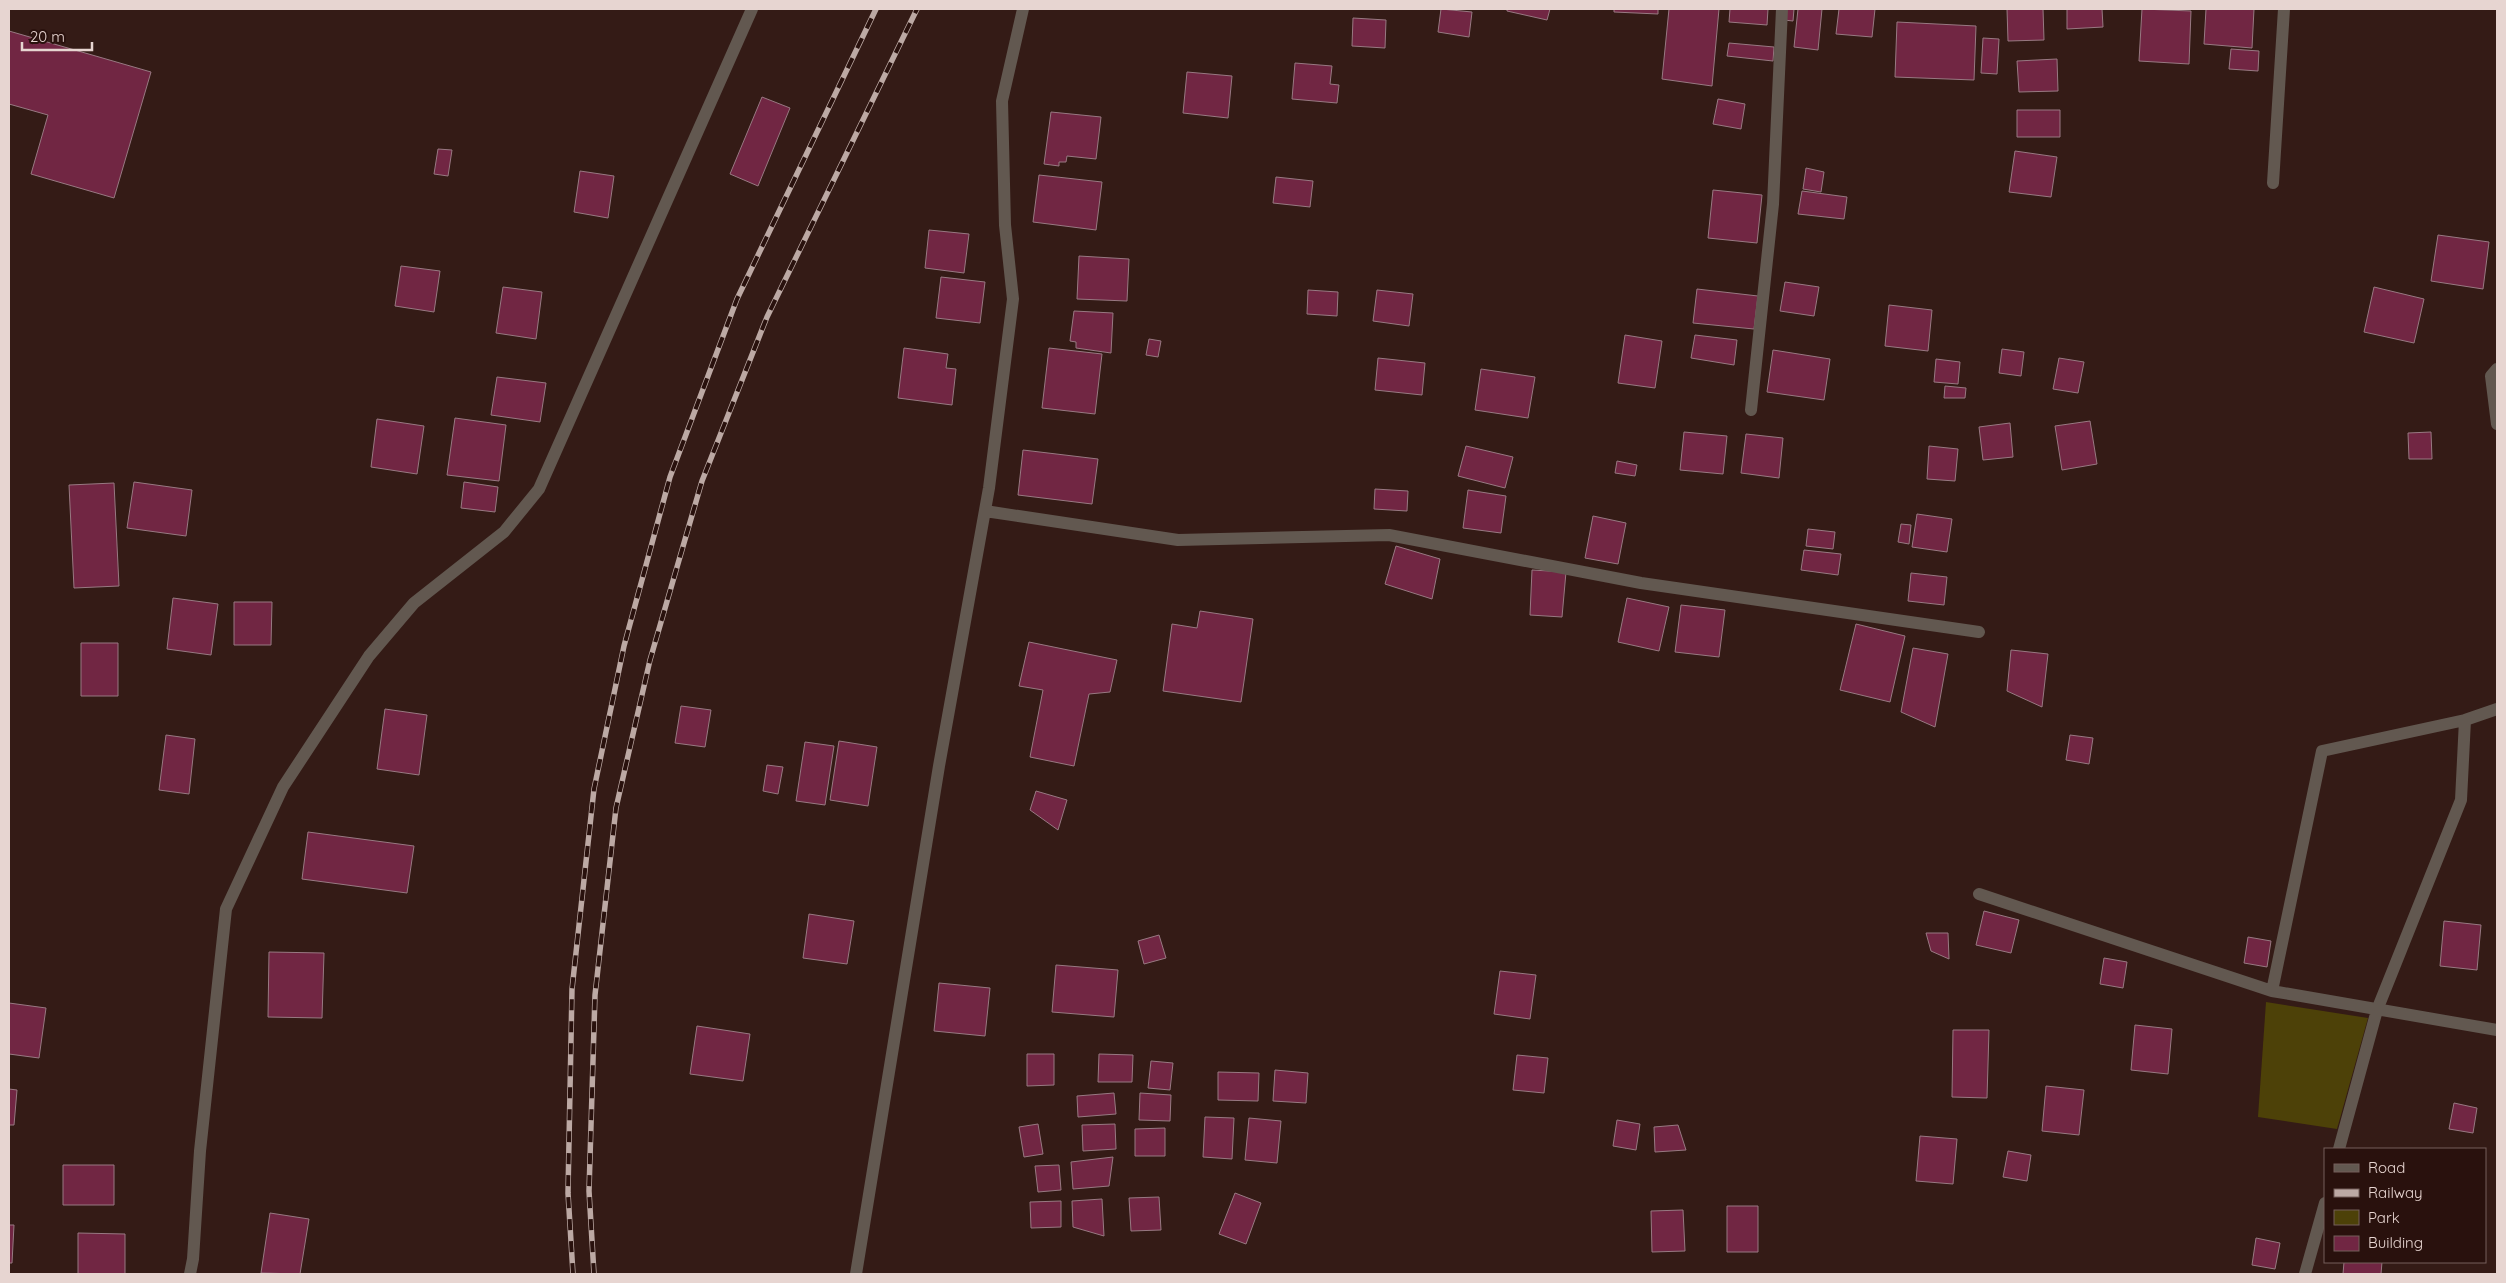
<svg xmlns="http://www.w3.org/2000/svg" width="2506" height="1283" viewBox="0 0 2506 1283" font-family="Quicksand,sans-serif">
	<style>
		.green { fill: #4d4108 }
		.building { fill: #712643; stroke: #987982 }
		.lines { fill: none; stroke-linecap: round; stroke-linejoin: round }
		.service { stroke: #625850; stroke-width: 12 }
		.minor { stroke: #625850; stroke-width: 12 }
		.rail-casing { stroke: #bca9a4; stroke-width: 5.5 }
		.rail { stroke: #29110d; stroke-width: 4; stroke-dasharray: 11; stroke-linecap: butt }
	</style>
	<rect width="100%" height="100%" fill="#341b16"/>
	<path class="green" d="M 2266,1002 L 2368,1018 L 2337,1129 L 2258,1117 Z"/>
	<path class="building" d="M 1441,9 L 1472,12 L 1469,37 L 1438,32 Z
		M 1507,9 L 1550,9 L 1547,20 L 1507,11 Z
		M 1614,9 L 1658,9 L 1658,14 L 1614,12 Z
		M 1669,9 L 1719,9 L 1712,86 L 1662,79 Z
		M 1730,9 L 1768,9 L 1767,25 L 1729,22 Z
		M 1785,9 L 1794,9 L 1793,21 L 1784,20 Z
		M 1798,9 L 1822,9 L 1818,50 L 1794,47 Z
		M 1839,9 L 1875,9 L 1872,37 L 1836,34 Z
		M 2007,9 L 2043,9 L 2044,40 L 2008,41 Z
		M 2067,9 L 2102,9 L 2103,27 L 2067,29 Z
		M 2142,9 L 2191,11 L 2189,64 L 2139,61 Z
		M 2206,9 L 2254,9 L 2252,48 L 2204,44 Z
		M 1353,18 L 1386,20 L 1385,48 L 1352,46 Z
		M 1897,22 L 1976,26 L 1974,80 L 1895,77 Z
		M 9,31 L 151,72 L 114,198 L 31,174 L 48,115 L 9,104 Z
		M 1983,38 L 1999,39 L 1997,74 L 1981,73 Z
		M 1729,43 L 1774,47 L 1773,61 L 1727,56 Z
		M 2231,49 L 2259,51 L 2258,71 L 2229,69 Z
		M 2057,59 L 2058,91 L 2019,92 L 2017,61 Z
		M 1295,63 L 1332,66 L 1330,84 L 1339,85 L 1337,103 L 1292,99 Z
		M 1187,72 L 1232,76 L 1228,118 L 1183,113 Z
		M 762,97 L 790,108 L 758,186 L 730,174 Z
		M 1718,99 L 1745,104 L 1741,129 L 1713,124 Z
		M 2017,110 L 2060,110 L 2060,137 L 2017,137 Z
		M 1051,112 L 1101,117 L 1096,159 L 1067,156 L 1066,162 L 1059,162 L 1059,166 L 1044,164 Z
		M 438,149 L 452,150 L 448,176 L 434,174 Z
		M 2015,151 L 2057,157 L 2051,197 L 2009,192 Z
		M 1806,168 L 1824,172 L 1821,192 L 1803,189 Z
		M 580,171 L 614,176 L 608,218 L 574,212 Z
		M 1039,175 L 1102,182 L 1096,230 L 1033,222 Z
		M 1276,177 L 1313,181 L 1310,207 L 1273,203 Z
		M 1713,190 L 1762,195 L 1757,243 L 1708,238 Z
		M 1802,191 L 1847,197 L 1844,219 L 1798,214 Z
		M 929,230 L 969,234 L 964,273 L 925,268 Z
		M 2438,235 L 2489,242 L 2483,289 L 2431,281 Z
		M 1079,256 L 1129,259 L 1127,301 L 1077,299 Z
		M 401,266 L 440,271 L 434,312 L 395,306 Z
		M 941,277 L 985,282 L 980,323 L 936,318 Z
		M 1785,282 L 1819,287 L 1814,316 L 1780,311 Z
		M 503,287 L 542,292 L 536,339 L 496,333 Z
		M 2374,287 L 2424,299 L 2414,343 L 2364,332 Z
		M 1697,289 L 1758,296 L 1754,329 L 1693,323 Z
		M 1308,290 L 1338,292 L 1337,316 L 1307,314 Z
		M 1377,290 L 1413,294 L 1409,326 L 1373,321 Z
		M 1889,305 L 1932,310 L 1928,351 L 1885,346 Z
		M 1074,311 L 1113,313 L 1111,353 L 1076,348 L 1076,342 L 1070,341 Z
		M 1625,335 L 1662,341 L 1655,388 L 1618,383 Z
		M 1695,335 L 1737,340 L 1734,365 L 1691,358 Z
		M 1149,339 L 1161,341 L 1158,357 L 1146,355 Z
		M 904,348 L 948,354 L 946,368 L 956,369 L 952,405 L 898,398 Z
		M 1049,348 L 1102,354 L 1095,414 L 1042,408 Z
		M 2002,349 L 2024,352 L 2021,376 L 1999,373 Z
		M 1773,350 L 1830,359 L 1824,400 L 1767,392 Z
		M 1378,358 L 1425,363 L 1422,395 L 1375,390 Z
		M 2059,358 L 2084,362 L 2078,393 L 2053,389 Z
		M 1936,359 L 1960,362 L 1958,384 L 1934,382 Z
		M 1481,369 L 1535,377 L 1528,418 L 1475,410 Z
		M 497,377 L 546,383 L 540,422 L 491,415 Z
		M 1945,386 L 1966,388 L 1965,398 L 1944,398 Z
		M 455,418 L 506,425 L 499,481 L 447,475 Z
		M 377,419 L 424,426 L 417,474 L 371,467 Z
		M 2090,421 L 2097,464 L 2062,470 L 2055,426 Z
		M 2010,423 L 2013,457 L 1983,460 L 1979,427 Z
		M 1684,432 L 1727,436 L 1723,474 L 1680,470 Z
		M 2431,432 L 2432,459 L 2409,459 L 2408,433 Z
		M 1746,434 L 1783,438 L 1779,478 L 1741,473 Z
		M 1466,446 L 1513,457 L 1505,488 L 1458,476 Z
		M 1929,446 L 1958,449 L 1955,481 L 1927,479 Z
		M 1023,450 L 1098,459 L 1092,504 L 1018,495 Z
		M 1617,461 L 1637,465 L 1635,476 L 1615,473 Z
		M 134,482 L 192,490 L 186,536 L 127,528 Z
		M 464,482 L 498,487 L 495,512 L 461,508 Z
		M 114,483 L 119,586 L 74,588 L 69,485 Z
		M 1375,489 L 1408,491 L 1407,511 L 1374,509 Z
		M 1468,490 L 1506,496 L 1501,533 L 1463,528 Z
		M 1917,514 L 1952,519 L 1947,552 L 1912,547 Z
		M 1593,516 L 1626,523 L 1618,564 L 1585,558 Z
		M 1901,524 L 1911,525 L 1909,544 L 1898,542 Z
		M 1808,529 L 1835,532 L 1833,549 L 1806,546 Z
		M 1396,546 L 1440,559 L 1432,599 L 1385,584 Z
		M 1804,550 L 1841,554 L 1838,575 L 1801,570 Z
		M 1532,570 L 1566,572 L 1562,617 L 1530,615 Z
		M 1911,573 L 1947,577 L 1944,605 L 1908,601 Z
		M 173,598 L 218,604 L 211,655 L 167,649 Z
		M 1627,598 L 1669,607 L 1659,651 L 1618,642 Z
		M 234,602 L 272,602 L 271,645 L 234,645 Z
		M 1681,605 L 1725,610 L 1719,657 L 1675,652 Z
		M 1200,611 L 1253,619 L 1241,702 L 1163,691 L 1172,624 L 1197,628 Z
		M 1856,624 L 1905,636 L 1890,702 L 1840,690 Z
		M 1029,642 L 1117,660 L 1110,692 L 1089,694 L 1074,766 L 1030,757 L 1043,690 L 1019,686 Z
		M 81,643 L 118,643 L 118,696 L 81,696 Z
		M 1913,648 L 1948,654 L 1935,727 L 1901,712 Z
		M 2011,650 L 2048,654 L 2042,707 L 2007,691 Z
		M 681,706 L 711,710 L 705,747 L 675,743 Z
		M 385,709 L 427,715 L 419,775 L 377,769 Z
		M 166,735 L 195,739 L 189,794 L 159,790 Z
		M 2070,735 L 2093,738 L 2089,764 L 2066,760 Z
		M 839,741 L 877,747 L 868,806 L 830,800 Z
		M 805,742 L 834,746 L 825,805 L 796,801 Z
		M 767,765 L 783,767 L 778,794 L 763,791 Z
		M 1036,791 L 1067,800 L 1058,830 L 1030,810 Z
		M 308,832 L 414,846 L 407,893 L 302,879 Z
		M 1984,911 L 2019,920 L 2011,953 L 1976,945 Z
		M 809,914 L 854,921 L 847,964 L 803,958 Z
		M 2444,921 L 2481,925 L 2477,970 L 2440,966 Z
		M 1926,933 L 1948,933 L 1949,959 L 1931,951 Z
		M 1159,935 L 1166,958 L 1144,964 L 1138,941 Z
		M 2248,937 L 2271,941 L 2267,967 L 2244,963 Z
		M 269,952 L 324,953 L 322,1018 L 268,1017 Z
		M 2104,958 L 2127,962 L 2123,988 L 2100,984 Z
		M 1056,965 L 1118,970 L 1114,1017 L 1052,1012 Z
		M 1500,971 L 1536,975 L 1530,1019 L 1494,1014 Z
		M 939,983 L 990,988 L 985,1036 L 934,1031 Z
		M 9,1003 L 46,1008 L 39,1058 L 9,1054 Z
		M 2135,1025 L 2172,1029 L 2168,1074 L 2131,1070 Z
		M 697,1026 L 750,1034 L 743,1081 L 690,1074 Z
		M 1953,1030 L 1989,1030 L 1987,1098 L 1952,1097 Z
		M 1027,1054 L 1054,1054 L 1054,1085 L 1027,1086 Z
		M 1099,1054 L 1133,1055 L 1132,1082 L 1098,1082 Z
		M 1517,1055 L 1548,1058 L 1544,1093 L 1513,1090 Z
		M 1151,1061 L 1173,1063 L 1170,1090 L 1148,1088 Z
		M 1275,1070 L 1308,1073 L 1306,1103 L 1273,1101 Z
		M 1218,1072 L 1259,1073 L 1258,1101 L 1218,1100 Z
		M 2046,1086 L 2084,1090 L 2079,1135 L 2042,1131 Z
		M 9,1089 L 17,1090 L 14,1125 L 9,1125 Z
		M 1114,1093 L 1116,1114 L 1078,1117 L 1077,1096 Z
		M 1140,1093 L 1171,1095 L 1170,1121 L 1139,1120 Z
		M 2454,1103 L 2477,1108 L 2473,1133 L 2449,1129 Z
		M 1205,1117 L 1234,1118 L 1232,1159 L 1203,1157 Z
		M 1249,1118 L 1281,1121 L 1277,1163 L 1245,1160 Z
		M 1617,1120 L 1640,1124 L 1636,1150 L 1613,1146 Z
		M 1038,1124 L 1043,1154 L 1024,1157 L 1019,1127 Z
		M 1115,1124 L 1116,1149 L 1083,1151 L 1082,1125 Z
		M 1678,1125 L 1686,1150 L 1655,1152 L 1654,1127 Z
		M 1165,1128 L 1165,1156 L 1135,1156 L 1135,1129 Z
		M 1920,1136 L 1957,1139 L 1953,1184 L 1916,1181 Z
		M 2008,1151 L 2031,1155 L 2027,1181 L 2003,1177 Z
		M 1113,1157 L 1109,1186 L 1073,1189 L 1071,1162 Z
		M 63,1165 L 114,1165 L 114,1205 L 63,1205 Z
		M 1059,1165 L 1061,1190 L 1038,1192 L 1035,1166 Z
		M 1235,1193 L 1261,1203 L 1246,1244 L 1219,1234 Z
		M 1159,1197 L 1161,1230 L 1131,1231 L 1129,1198 Z
		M 1102,1199 L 1104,1236 L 1073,1227 L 1072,1201 Z
		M 1061,1201 L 1061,1227 L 1031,1228 L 1030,1202 Z
		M 1727,1206 L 1758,1206 L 1758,1252 L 1727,1252 Z
		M 1683,1210 L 1685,1251 L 1652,1252 L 1651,1211 Z
		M 270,1213 L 309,1219 L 300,1274 L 261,1273 Z
		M 9,1225 L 14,1225 L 12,1263 L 9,1263 Z
		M 78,1233 L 125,1234 L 125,1274 L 78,1274 Z
		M 2256,1238 L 2280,1243 L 2275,1269 L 2252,1265 Z
		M 2344,1262 L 2382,1262 L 2381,1274 L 2343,1274 Z"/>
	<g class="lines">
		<path class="service" d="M 2273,183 L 2284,9"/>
		<path class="minor" d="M 2497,369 L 2491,376 L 2497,424
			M 1751,410 L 1773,204 L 1782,9
			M 985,511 L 1178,540 L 1389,535 L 1641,583 L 1979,632
			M 2497,709 L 2465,720 L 2322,751 L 2272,991 L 2497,1030
			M 1979,894 L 2272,991
			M 2339,1149 L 2377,1010 L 2461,800 L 2465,720
			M 190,1274 L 193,1259 L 200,1151 L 226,909 L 283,787 L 369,656 L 414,603 L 504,532 L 539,489 L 752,9
			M 856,1274 L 939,766 L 989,488 L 1013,299 L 1005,225 L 1002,101 L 1023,9
			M 2305,1274 L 2325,1203"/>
		<g class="rail-casing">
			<path id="rail" d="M 573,1274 L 568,1193 L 572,989 L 594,789 L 624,646 L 670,477 L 737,299 L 876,9
				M 594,1274 L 589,1191 L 595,995 L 616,808 L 650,660 L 702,481 L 767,317 L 917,9"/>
		</g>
		<use href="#rail" class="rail"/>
	</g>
	<rect width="2506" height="1283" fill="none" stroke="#e7d5d1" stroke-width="20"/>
	<rect x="2324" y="1148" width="162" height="115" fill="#29110d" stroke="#755f5b"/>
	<rect x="2334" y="1164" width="25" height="8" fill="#625850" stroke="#755f5b"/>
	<text x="2368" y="1173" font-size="15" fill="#e7d5d1">Road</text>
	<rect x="2334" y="1189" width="25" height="8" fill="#bca9a4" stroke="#755f5b"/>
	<text x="2368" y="1198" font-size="15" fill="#e7d5d1">Railway</text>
	<rect x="2334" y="1210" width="25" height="15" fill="#4d4108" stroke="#755f5b"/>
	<text x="2368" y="1223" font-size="15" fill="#e7d5d1">Park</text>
	<rect x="2334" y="1236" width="25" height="15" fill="#712643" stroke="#755f5b"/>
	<text x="2368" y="1248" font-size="15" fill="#e7d5d1">Building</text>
	<path d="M22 42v8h70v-8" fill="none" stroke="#e7d5d1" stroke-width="2.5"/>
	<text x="30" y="42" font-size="15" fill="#e7d5d1" stroke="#29110d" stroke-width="4" paint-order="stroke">20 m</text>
</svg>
